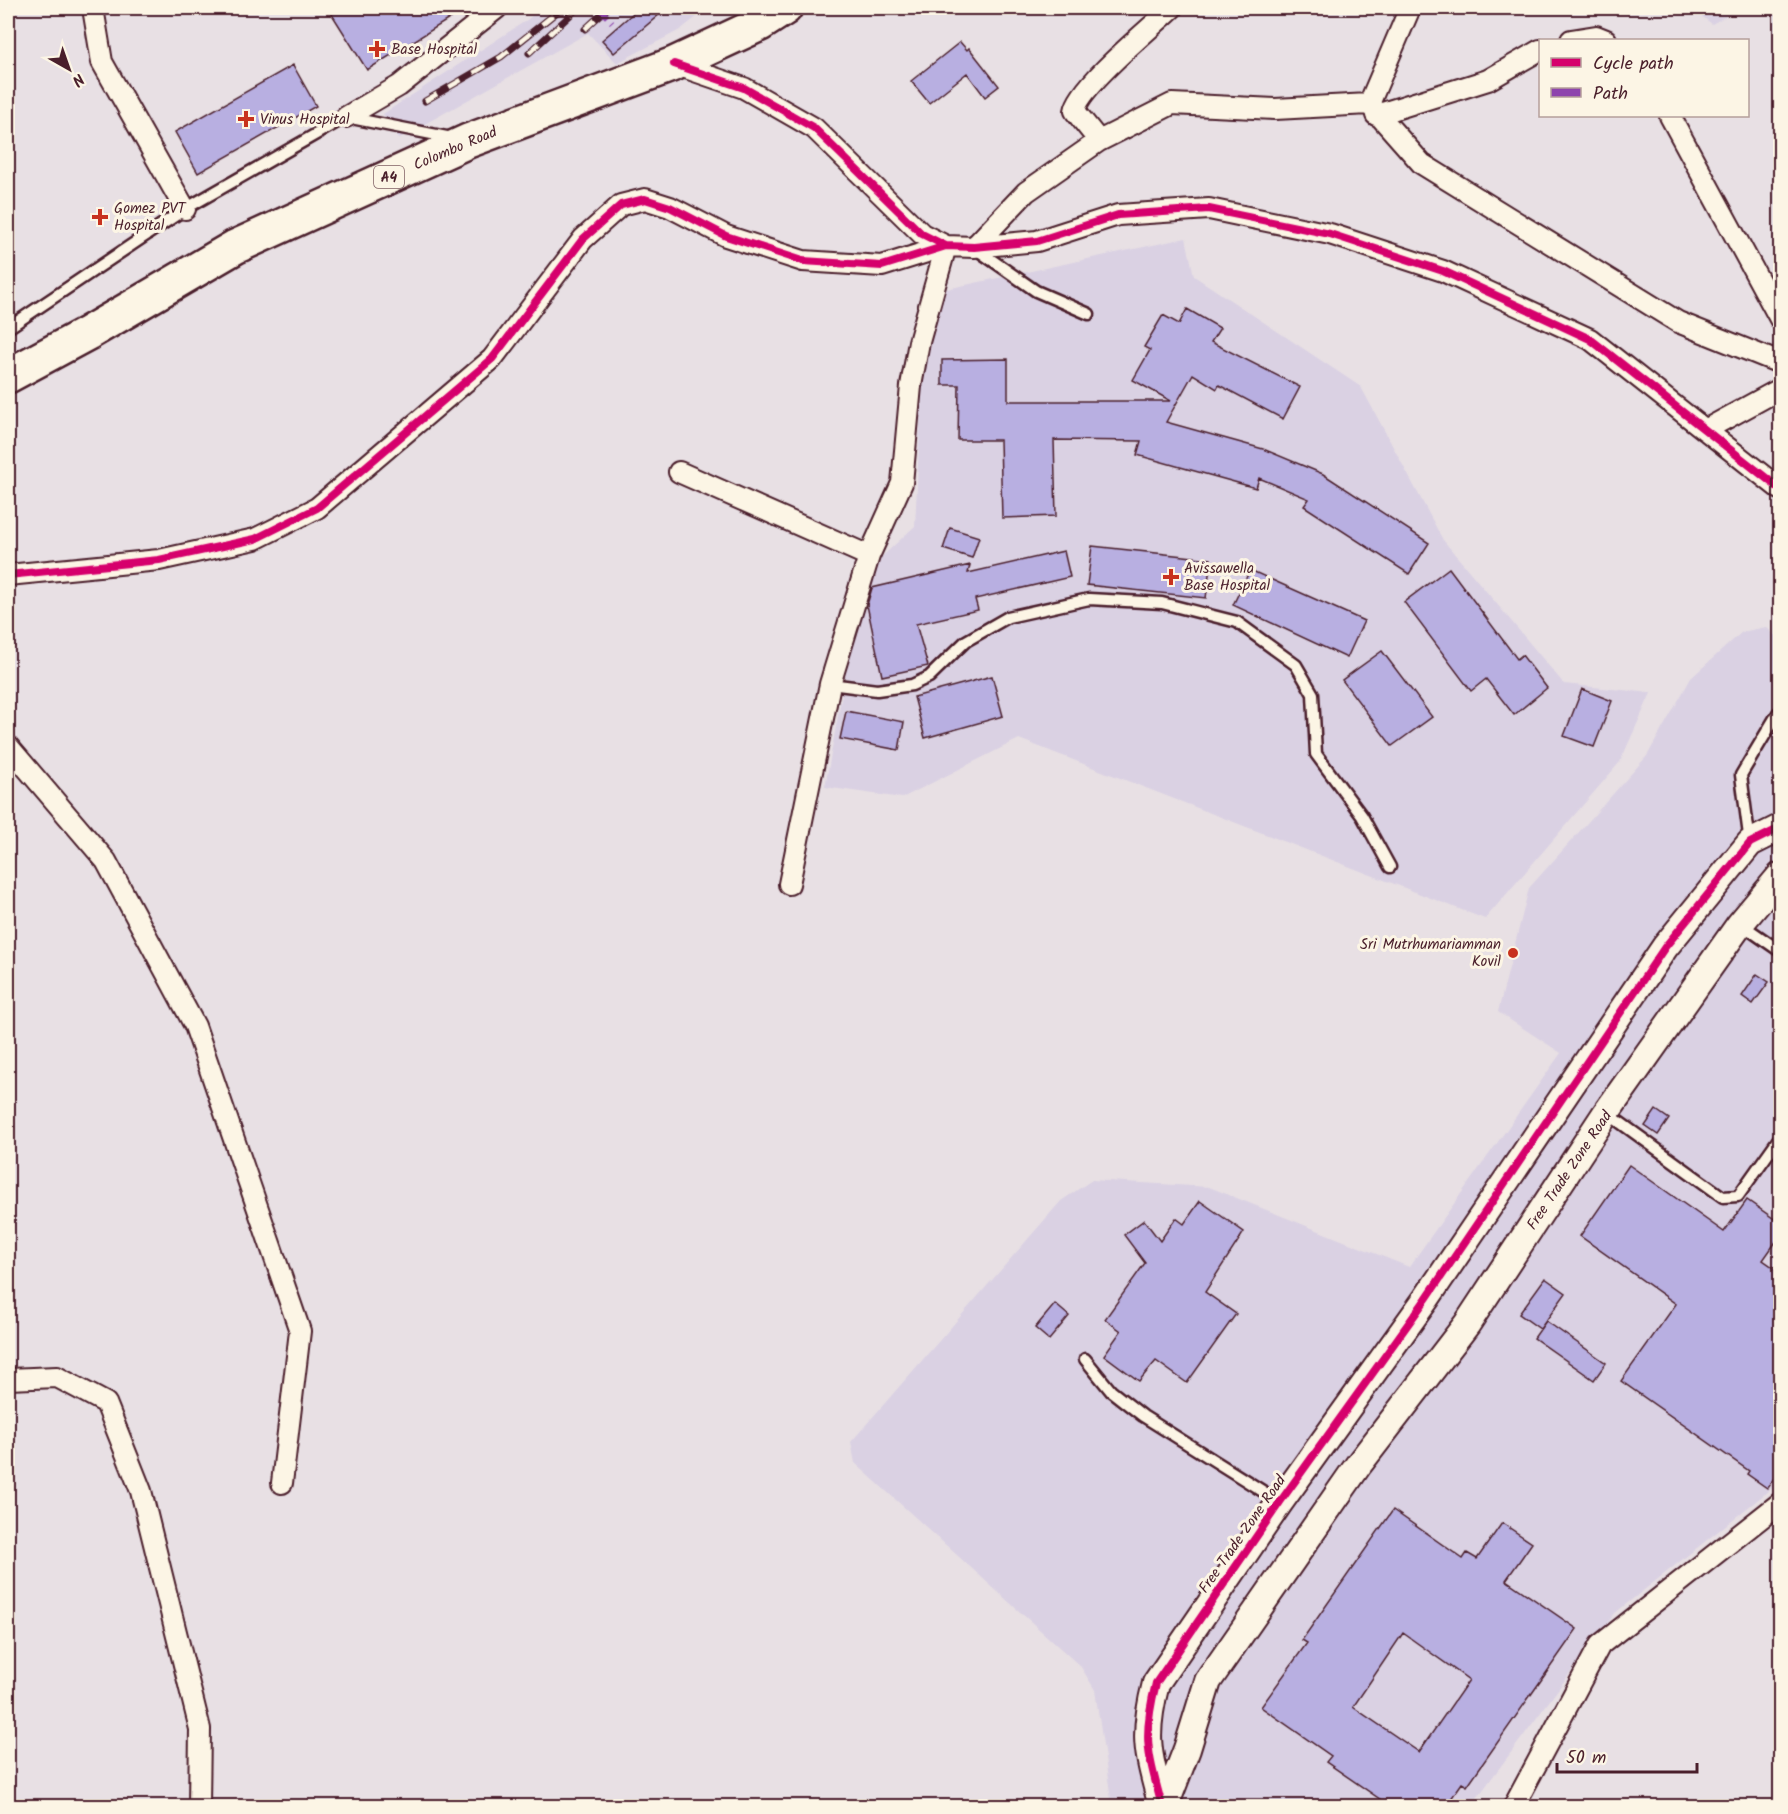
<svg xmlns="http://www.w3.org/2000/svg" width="1788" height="1814" viewBox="0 0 1788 1814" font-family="Kalam,sans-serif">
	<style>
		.built { fill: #dad1e3 }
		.building { fill: #b8afe1; stroke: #4a1f2b; stroke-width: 1.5; fill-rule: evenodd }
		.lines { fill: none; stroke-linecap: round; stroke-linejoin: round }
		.service-casing { stroke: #4a1f2b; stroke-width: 15 }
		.minor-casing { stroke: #4a1f2b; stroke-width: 24 }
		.tertiary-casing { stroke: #4a1f2b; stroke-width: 30 }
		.trunk-casing { stroke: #4a1f2b; stroke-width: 38 }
		.service { stroke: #fcf5e5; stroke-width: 10 }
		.minor { stroke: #fcf5e5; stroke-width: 20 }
		.tertiary { stroke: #fcf5e5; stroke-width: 26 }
		.trunk { stroke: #fcf5e5; stroke-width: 33 }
		.rail-casing { stroke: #4a1f2b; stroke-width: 7 }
		.rail { stroke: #fcf5e5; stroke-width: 4.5; stroke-dasharray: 14; stroke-linecap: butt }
		.quiet { stroke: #8e44ad; stroke-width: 6; stroke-dasharray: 12 6; stroke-linecap: butt }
		.cycleway-casing { stroke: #fcf5e5; stroke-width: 11 }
		.cycleway { stroke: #d6006c; stroke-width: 8 }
		.poi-dot { fill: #c8321e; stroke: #fcf5e5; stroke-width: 2 }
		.labels { text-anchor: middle; stroke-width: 6; stroke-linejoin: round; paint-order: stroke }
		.shield { fill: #fcf5e5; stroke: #7f5f63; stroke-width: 1.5 }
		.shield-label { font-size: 14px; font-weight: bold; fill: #4a1f2b }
		.poi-label { font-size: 15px; fill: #4a1f2b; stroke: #fcf5e5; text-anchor: start }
		.street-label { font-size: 15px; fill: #4a1f2b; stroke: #fcf5e5 }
	</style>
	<rect width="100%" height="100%" fill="#e8e0e4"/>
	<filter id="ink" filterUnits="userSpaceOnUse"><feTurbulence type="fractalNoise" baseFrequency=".0167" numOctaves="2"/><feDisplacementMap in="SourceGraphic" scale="12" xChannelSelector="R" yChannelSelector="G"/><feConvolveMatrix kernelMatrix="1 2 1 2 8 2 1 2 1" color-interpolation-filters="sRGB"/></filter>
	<g filter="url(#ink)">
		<path class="built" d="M 541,8 L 708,8 L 680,30 L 617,63 L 588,33 L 398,139 L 383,114 L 527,20 Z
			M 1691,8 L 1740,8 L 1712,24 Z
			M 1186,238 L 1194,276 L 1361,387 L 1443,540 L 1564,684 L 1651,693 L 1620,762 L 1485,919 L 1019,739 L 902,798 L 825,787 L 861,589 L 873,565 L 915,526 L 922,386 L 942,290 Z
			M 1766,627 L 1780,640 L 1780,1482 L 1615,1613 L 1471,1806 L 1112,1806 L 1095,1690 L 1081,1667 L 855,1463 L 851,1442 L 1061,1201 L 1092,1180 L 1209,1187 L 1409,1267 L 1561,1053 L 1498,1012 L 1529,888 L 1647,756 L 1691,678 L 1742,632 Z"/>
		<path class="building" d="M 328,8 L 467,8 L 367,70 Z
			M 639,8 L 667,8 L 614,53 L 602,40 Z
			M 960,42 L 967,50 L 969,48 L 999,86 L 985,97 L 967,73 L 929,103 L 911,81 Z
			M 293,65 L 316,106 L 198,173 L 175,132 Z
			M 1187,309 L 1220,328 L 1211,342 L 1300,387 L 1283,419 L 1219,385 L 1217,389 L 1193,374 L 1166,422 L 1263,449 L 1323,474 L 1429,543 L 1409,574 L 1304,506 L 1309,499 L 1259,478 L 1256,488 L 1137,455 L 1141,441 L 1054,440 L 1056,516 L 1002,518 L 1000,440 L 958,440 L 959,385 L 942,385 L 942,360 L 1008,359 L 1008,401 L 1171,401 L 1133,380 L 1150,350 L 1144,347 L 1163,315 L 1179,324 Z
			M 950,528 L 979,537 L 972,558 L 943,549 Z
			M 1092,546 L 1211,559 L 1206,598 L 1087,585 Z
			M 1064,551 L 1070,577 L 975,599 L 978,610 L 916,624 L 928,666 L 882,676 L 867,605 L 872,588 L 970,565 L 968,573 Z
			M 1449,568 L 1517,659 L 1522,655 L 1547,688 L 1514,715 L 1486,679 L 1471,691 L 1404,602 Z
			M 1250,570 L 1364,621 L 1347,658 L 1233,605 Z
			M 1382,651 L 1432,717 L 1392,746 L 1342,680 Z
			M 992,676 L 1003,716 L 925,738 L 914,697 Z
			M 1582,689 L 1612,701 L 1594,747 L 1564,736 Z
			M 846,711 L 904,722 L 899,750 L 840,739 Z
			M 1757,974 L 1769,982 L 1753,1004 L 1742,996 Z
			M 1656,1110 L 1669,1119 L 1658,1135 L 1645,1126 Z
			M 1629,1165 L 1724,1232 L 1747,1200 L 1780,1223 L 1780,1236 L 1763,1260 L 1780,1272 L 1780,1470 L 1767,1488 L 1747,1474 L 1749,1471 L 1621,1381 L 1676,1304 L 1580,1236 Z
			M 1200,1201 L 1244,1232 L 1205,1292 L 1236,1314 L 1187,1383 L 1156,1361 L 1139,1381 L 1104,1355 L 1121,1331 L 1105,1319 L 1145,1263 L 1124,1235 L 1144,1220 L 1160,1241 L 1176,1218 L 1184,1224 Z
			M 1545,1278 L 1566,1293 L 1540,1329 L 1519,1314 Z
			M 1055,1304 L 1069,1316 L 1049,1340 L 1035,1328 Z
			M 1546,1321 L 1606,1363 L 1594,1380 L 1534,1338 Z
			M 1393,1510 L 1463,1559 L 1467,1553 L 1477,1559 L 1502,1523 L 1532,1543 L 1506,1580 L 1577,1629 L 1467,1786 L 1462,1783 L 1446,1806 L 1390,1806 L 1326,1762 L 1331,1756 L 1261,1707 L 1307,1643 L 1302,1640 ZM 1403,1633 L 1469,1680 L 1419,1752 L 1353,1707 Z"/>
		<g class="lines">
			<g class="service-casing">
				<path id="service" d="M 976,249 L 1036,291 L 1089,314
					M 8,328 L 185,209 L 346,117 L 452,138
					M 830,684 L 877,690 L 912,685 L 929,677 L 966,641 L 1008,617 L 1089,599 L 1162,603 L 1237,622 L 1296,665 L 1313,694 L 1316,754 L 1362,816 L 1390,867
					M 1750,843 L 1741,775 L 1778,713
					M 1741,924 L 1780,951
					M 1607,1113 L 1723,1197 L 1738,1196 L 1780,1137
					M 1085,1359 L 1111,1391 L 1143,1416 L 1280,1502"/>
			</g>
			<g class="minor-casing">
				<path id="minor" d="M 93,8 L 102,62 L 185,209
					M 1571,40 L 1596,36 L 1606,40
					M 674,64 L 744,88 L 814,128 L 922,234 L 946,246 L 974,247 L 1037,241 L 1118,215 L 1209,209 L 1330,234 L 1443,271 L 1590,339 L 1780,489
					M 1369,104 L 1422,164 L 1678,322 L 1780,363
					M 1376,115 L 1488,80 L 1540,50
					M 1670,116 L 1780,319
					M 346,117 L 399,86 L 497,8
					M 1099,141 L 1075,111 C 1078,87 1152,27 1172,8
					M 974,247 L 1026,192 L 1099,141 L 1172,104 L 1275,109 L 1369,104 L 1410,8
					M 1705,430 L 1780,389
					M 679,472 L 869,556
					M 8,575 L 159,560 L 255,539 L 317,508 L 492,359 L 583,239 L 621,205 L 645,199 L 670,207 L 726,236 L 803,261 L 882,266 L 946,246
					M 8,746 L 106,861 L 195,1026 L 300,1331 L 282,1483
					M 789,884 L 830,684 L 869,556 L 902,483 L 911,386 L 919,342 L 946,246
					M 8,1379 L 57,1377 L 106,1403 L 141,1491 L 200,1729 L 199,1806
					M 1514,1806 L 1600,1645 L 1780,1503"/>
			</g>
			<g class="tertiary-casing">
				<path id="tertiary" d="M 1162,1806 C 1148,1753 1142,1738 1156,1683 L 1280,1502 L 1426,1299 L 1665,947 L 1750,843 L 1780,828
					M 1165,1806 L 1187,1749 L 1208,1681 L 1359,1464 L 1467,1324 L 1606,1113 L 1740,924 L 1780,876"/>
			</g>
			<g class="trunk-casing">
				<path id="trunk" d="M 8,376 L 88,333 L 235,247 L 468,141 L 674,64 L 760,24 L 785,8"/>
			</g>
			<use href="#service" class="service"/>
			<use href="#minor" class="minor"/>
			<use href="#tertiary" class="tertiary"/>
			<use href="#trunk" class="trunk"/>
			<g class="rail-casing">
				<path id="rail" d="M 585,29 L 608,8
					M 529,53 L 578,8
					M 425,101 L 501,57 L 562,8"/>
			</g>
			<use href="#rail" class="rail"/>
			<path class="quiet" d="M 599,8 L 612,22"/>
			<g class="cycleway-casing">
				<path id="cycleway" d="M 674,64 L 744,88 L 814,128 L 922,234 L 946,246 L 974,247 L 1037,241 L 1118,215 L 1209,209 L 1330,234 L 1443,271 L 1590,339 L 1780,489
					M 8,575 L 159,560 L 255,539 L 317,508 L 492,359 L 583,239 L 621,205 L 645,199 L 670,207 L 726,236 L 803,261 L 882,266 L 946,246
					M 1162,1806 C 1148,1753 1142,1738 1156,1683 L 1280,1502 L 1426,1299 L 1665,947 L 1750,843 L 1780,828"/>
			</g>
			<use href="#cycleway" class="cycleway"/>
		</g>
	</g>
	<g class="poi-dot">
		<path d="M374 40h6v6h6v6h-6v6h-6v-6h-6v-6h6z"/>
		<path d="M243 110h6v6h6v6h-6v6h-6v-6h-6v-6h6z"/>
		<path d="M97 208h6v6h6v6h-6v6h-6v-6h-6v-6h6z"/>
		<path d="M1168 568h6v6h6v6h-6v6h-6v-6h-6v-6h6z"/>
		<circle cx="1513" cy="953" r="6"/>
	</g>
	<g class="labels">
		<rect class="shield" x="374" y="166" width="30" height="22" rx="4.5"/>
		<g class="shield-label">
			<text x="389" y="182">A4</text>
		</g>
		<g class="poi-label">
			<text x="391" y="54">Base Hospital</text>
			<text x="260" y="124">Vinus Hospital</text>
			<text x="114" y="213">Gomez PVT<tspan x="114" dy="17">Hospital</tspan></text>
			<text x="1184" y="573">Avissawella<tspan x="1184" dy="17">Base Hospital</tspan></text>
			<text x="1501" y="949" text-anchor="end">Sri Mutrhumariamman<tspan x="1501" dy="17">Kovil</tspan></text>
		</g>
		<g class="street-label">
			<text transform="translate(455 148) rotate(-23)" y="5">Colombo Road</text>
			<text transform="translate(1569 1170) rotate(-56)" y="5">Free Trade Zone Road</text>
			<text transform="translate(1242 1534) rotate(-55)" y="5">Free Trade Zone Road</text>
		</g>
	</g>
	<rect width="1788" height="1814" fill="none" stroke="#fcf5e5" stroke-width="30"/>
	<rect x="15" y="15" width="1758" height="1784" fill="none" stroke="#4a1f2b" stroke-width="2" filter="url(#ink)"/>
	<rect x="1539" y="39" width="210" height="78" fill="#fcf5e5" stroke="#b59f9b" stroke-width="1.5"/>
	<rect x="1551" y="58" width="30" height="9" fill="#d6006c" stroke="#b59f9b" stroke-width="1.5"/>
	<text x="1593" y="69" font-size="18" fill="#4a1f2b">Cycle path</text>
	<rect x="1551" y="88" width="30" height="9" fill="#8e44ad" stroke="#b59f9b" stroke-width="1.5"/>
	<text x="1593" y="99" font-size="18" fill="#4a1f2b">Path</text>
	<g transform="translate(69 69) rotate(140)" stroke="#fcf5e5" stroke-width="4.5" paint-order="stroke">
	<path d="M0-4.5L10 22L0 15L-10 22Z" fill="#4a1f2b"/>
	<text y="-9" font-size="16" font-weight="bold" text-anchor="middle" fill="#4a1f2b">N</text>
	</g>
	<path d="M1557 1763v9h140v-9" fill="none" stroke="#4a1f2b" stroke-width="3"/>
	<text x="1566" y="1763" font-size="18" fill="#4a1f2b" stroke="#fcf5e5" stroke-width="4.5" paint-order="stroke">50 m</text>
</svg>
